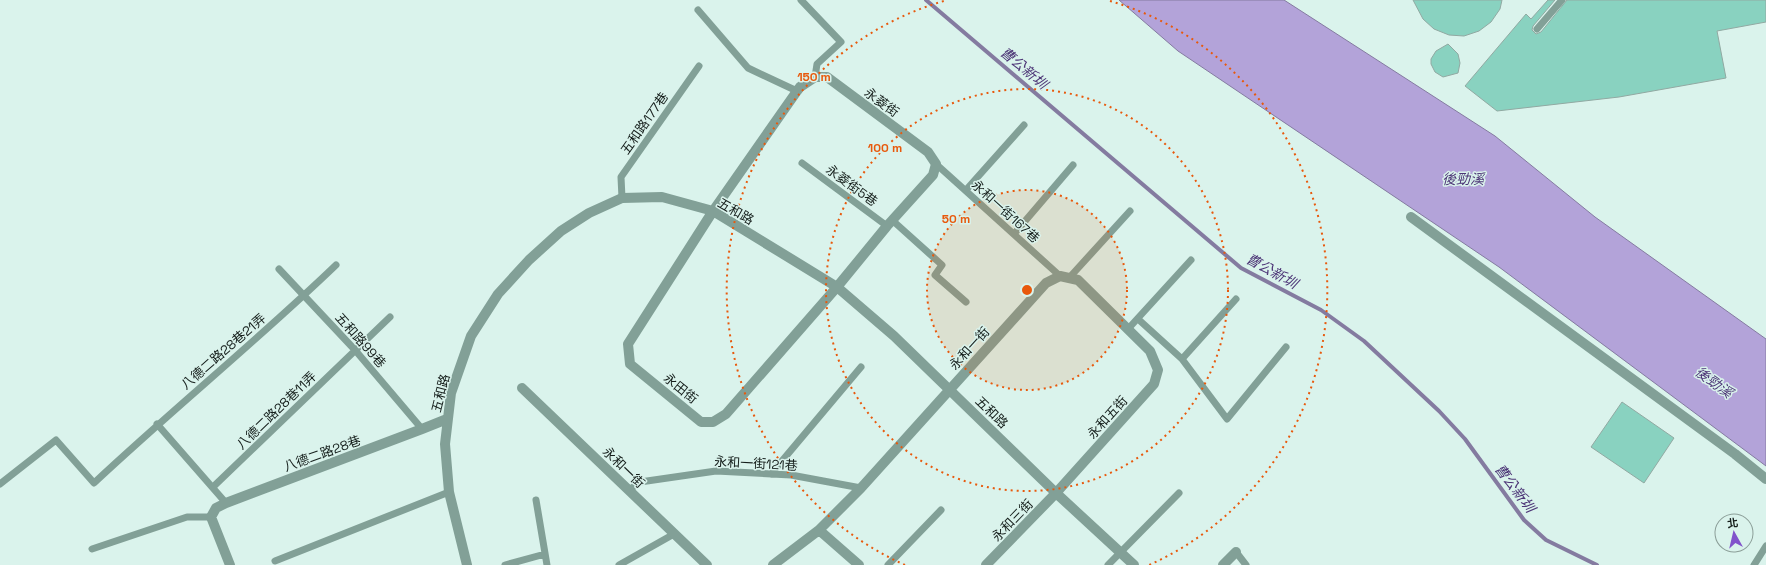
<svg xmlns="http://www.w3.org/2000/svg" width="1766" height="565" viewBox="0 0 1766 565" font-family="'Space Grotesk','Noto Sans TC',sans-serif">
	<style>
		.water { fill: #b3a3d9; stroke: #847ba0 }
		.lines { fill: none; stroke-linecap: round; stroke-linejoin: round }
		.stream { stroke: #847ba0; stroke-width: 4 }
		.building { fill: #89d2c0; stroke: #91a9a2 }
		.service { stroke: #82a097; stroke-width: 7 }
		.minor { stroke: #82a097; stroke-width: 10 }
		.ring { fill: none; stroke: #e8590c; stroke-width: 2; stroke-dasharray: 2 4 }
		.labels { text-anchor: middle; stroke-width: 3; stroke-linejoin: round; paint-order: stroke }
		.street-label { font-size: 13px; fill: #151e1b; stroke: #daf3ec }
		.water-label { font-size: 14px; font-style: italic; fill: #4d3677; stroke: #daf3ec }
		.centre { fill: #e8590c; stroke: #daf3ec; stroke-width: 2 }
		.ring-label { font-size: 12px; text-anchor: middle; font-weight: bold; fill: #e8590c; stroke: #daf3ec; stroke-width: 3; stroke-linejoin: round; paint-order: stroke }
	</style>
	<rect width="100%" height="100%" fill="#daf3ec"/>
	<path class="water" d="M 1119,0 L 1284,0 L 1495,136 L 1595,217 L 1766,339 L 1766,466 L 1499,267 L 1178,51 Z"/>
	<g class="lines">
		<path class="stream" d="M 926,0 L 1241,268 L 1321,310 L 1364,341 L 1439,411 L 1465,439 L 1524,520 L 1546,540 L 1597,565"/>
	</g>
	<path class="building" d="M 1413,0 L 1502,0 L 1500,9 L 1491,22 L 1479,31 L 1464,36 L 1449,35 L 1434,29 L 1423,19 Z
		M 1548,0 L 1555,0 L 1533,26 L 1532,30 L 1536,34 L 1541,32 L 1567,0 L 1766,0 L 1766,22 L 1717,31 L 1726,78 L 1619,97 L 1497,111 L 1465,86 L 1526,14 L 1531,19 Z
		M 1448,44 L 1458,54 L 1460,63 L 1458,73 L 1443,77 L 1435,72 L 1431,64 L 1431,59 L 1436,51 Z
		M 1622,402 L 1674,438 L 1644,483 L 1591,447 Z"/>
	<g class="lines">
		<path class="service" d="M 801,0 L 841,42 L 817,64 L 815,77
			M 698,10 L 748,68 L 797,91
			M 1537,29 L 1562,0
			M 802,163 L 887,226
			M 936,164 L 1060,276
			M 966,190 L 1024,125
			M 622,198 L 621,177 L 699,66
			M 892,220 L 942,265 L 935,275 L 966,302
			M 1014,234 L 1073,165
			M 279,269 L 355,350 L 422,429
			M 1069,278 L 1130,211
			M 1138,319 L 1182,359 L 1227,419 L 1286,347
			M 1128,329 L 1191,260
			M 1182,359 L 1236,299
			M 157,424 L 226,503
			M 771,474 L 861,367
			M 0,484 L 56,440 L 94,483 C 173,409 258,340 336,265
			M 213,487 L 390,317
			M 629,490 L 640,482 L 716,471 L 791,475 L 861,488
			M 536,500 L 547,565
			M 92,549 L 187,517 L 211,517
			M 1236,552 L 1246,565
			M 275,561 L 449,492
			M 505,565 L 545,554
			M 619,565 L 674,534
			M 888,565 L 941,510
			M 1108,565 L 1179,493
			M 1754,565 L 1766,546"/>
		<path class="minor" d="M 815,77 L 827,77 L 928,152 L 936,164 L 933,175 L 887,226 L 837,287 L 726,414 L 713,422 L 701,422 L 630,364 L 628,344 L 713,211 L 797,91 L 800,87 Z
			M 1411,217 L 1735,454 L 1766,479
			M 522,388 L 707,565
			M 819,530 L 859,565
			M 230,565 L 211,517 L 216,508 L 226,503 L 422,429 L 447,419
			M 467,565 L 449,492 L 445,444 L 451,393 L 471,336 L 498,294 L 529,260 L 561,231 L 589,213 L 622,198 L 662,197 L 713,211 L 837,287 L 894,336 L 1056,493 L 1134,565
			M 773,565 L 819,530 L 861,488 L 1046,283 L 1060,276 L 1078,280 L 1150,351 L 1158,370 L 1154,384 L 1056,493 L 986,565
			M 1223,565 L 1236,552"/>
	</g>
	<circle cx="1027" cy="290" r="100" fill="#e8590c" fill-opacity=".12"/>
	<g class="ring">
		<circle cx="1027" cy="290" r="100"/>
		<circle cx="1027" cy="290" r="201"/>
		<path d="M905 565A301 301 0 0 1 944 1M1110 1A301 301 0 0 1 1149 565"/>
	</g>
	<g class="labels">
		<g class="street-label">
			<text transform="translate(882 102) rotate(36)" y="5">永菱街</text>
			<text transform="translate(644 123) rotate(-55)" y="5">五和路177巷</text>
			<text transform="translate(852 185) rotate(36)" y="5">永菱街5巷</text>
			<text transform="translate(736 211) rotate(30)" y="5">五和路</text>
			<text transform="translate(1006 211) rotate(42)" y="5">永和一街167巷</text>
			<text transform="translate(361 340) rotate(48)" y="5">五和路99巷</text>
			<text transform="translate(969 348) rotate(-48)" y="5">永和一街</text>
			<text transform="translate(223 351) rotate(-41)" y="5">八德二路28巷21弄</text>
			<text transform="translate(681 388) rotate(39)" y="5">永田街</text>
			<text transform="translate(440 393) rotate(-76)" y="5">五和路</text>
			<text transform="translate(276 410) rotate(-44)" y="5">八德二路28巷11弄</text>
			<text transform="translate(992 412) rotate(44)" y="5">五和路</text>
			<text transform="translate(1107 417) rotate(-48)" y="5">永和五街</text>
			<text transform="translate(322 453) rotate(-20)" y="5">八德二路28巷</text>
			<text transform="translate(756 463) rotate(3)" y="5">永和一街121巷</text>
			<text transform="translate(624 467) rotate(44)" y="5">永和一街</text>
			<text transform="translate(1012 520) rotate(-46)" y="5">永和三街</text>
		</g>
		<g class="water-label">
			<text transform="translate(1024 68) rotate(40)" y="5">曹公新圳</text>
			<text x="1463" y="184">後勁溪</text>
			<text transform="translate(1272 271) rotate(29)" y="5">曹公新圳</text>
			<text transform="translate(1714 382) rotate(36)" y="5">後勁溪</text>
			<text transform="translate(1515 488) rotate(53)" y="5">曹公新圳</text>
		</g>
	</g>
	<circle cx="1027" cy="290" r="6" class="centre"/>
	<g class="ring-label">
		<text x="814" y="81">150 m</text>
		<text x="885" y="152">100 m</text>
		<text x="956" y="223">50 m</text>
	</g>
	<g transform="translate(1734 533) rotate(352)"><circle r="19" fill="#daf3ec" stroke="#8b9e98"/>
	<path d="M0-3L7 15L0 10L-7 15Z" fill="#8153cb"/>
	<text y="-6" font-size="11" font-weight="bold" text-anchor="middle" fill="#151e1b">北</text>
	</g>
</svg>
